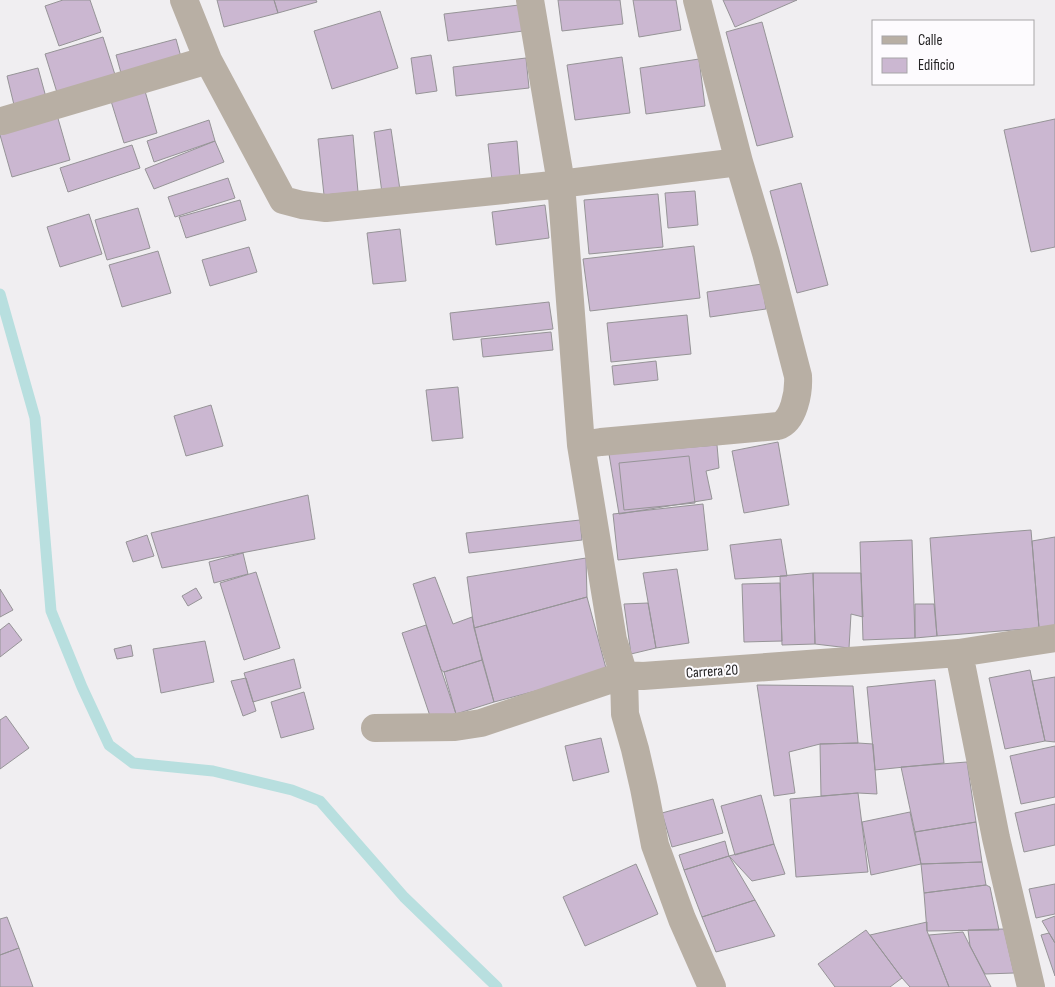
<svg xmlns="http://www.w3.org/2000/svg" width="1055" height="987" viewBox="0 0 1055 987" font-family="'Sofia Sans Condensed',sans-serif">
	<style>
		.lines { fill: none; stroke-linecap: round; stroke-linejoin: round }
		.stream { stroke: #b8dfdf; stroke-width: 11 }
		.building { fill: #cbb7d1; stroke: #969497 }
		.minor { stroke: #b8afa4; stroke-width: 28 }
		.labels { text-anchor: middle; stroke-width: 4; stroke-linejoin: round; paint-order: stroke }
		.street-label { font-size: 15px; fill: #252425; stroke: #fdfbfe }
	</style>
	<rect width="100%" height="100%" fill="#f0eef1"/>
	<g class="lines">
		<path class="stream" d="M 0,294 L 35,418 L 51,611 L 82,687 L 109,745 L 133,763 L 213,771 L 292,790 L 320,801 L 404,897 L 497,987"/>
	</g>
	<path class="building" d="M 63,0 L 90,0 L 101,32 L 59,46 L 45,6 Z
		M 217,0 L 274,0 L 278,13 L 224,27 Z
		M 274,0 L 316,0 L 317,2 L 278,13 Z
		M 558,0 L 620,0 L 623,24 L 562,31 Z
		M 633,0 L 676,0 L 681,30 L 639,37 Z
		M 723,0 L 797,0 L 735,27 Z
		M 519,5 L 523,31 L 448,41 L 444,14 Z
		M 380,11 L 398,68 L 332,89 L 314,31 Z
		M 762,22 L 793,137 L 757,146 L 726,32 Z
		M 103,37 L 117,81 L 59,99 L 45,54 Z
		M 176,39 L 181,57 L 121,73 L 116,55 Z
		M 431,55 L 437,91 L 416,94 L 411,58 Z
		M 622,57 L 630,113 L 575,120 L 567,65 Z
		M 526,58 L 529,88 L 456,96 L 453,67 Z
		M 699,59 L 705,106 L 646,114 L 640,68 Z
		M 38,68 L 47,101 L 15,109 L 7,76 Z
		M 145,91 L 157,133 L 124,143 L 111,101 Z
		M 57,115 L 70,160 L 12,177 L 0,135 L 0,131 Z
		M 1055,119 L 1055,247 L 1031,252 L 1004,130 Z
		M 209,120 L 215,141 L 154,162 L 147,141 Z
		M 391,129 L 400,190 L 382,193 L 374,132 Z
		M 353,135 L 358,192 L 324,195 L 318,139 Z
		M 215,141 L 224,162 L 154,189 L 145,169 Z
		M 517,141 L 520,177 L 492,180 L 488,144 Z
		M 132,145 L 140,168 L 68,192 L 60,168 Z
		M 228,178 L 235,198 L 175,217 L 168,197 Z
		M 801,183 L 828,285 L 797,293 L 770,191 Z
		M 695,191 L 698,225 L 668,228 L 665,193 Z
		M 658,194 L 663,247 L 589,254 L 584,200 Z
		M 240,200 L 246,220 L 186,238 L 179,217 Z
		M 545,205 L 549,238 L 496,245 L 492,212 Z
		M 138,208 L 150,248 L 107,260 L 95,220 Z
		M 89,214 L 102,254 L 60,267 L 47,227 Z
		M 400,229 L 406,281 L 373,284 L 367,233 Z
		M 694,246 L 700,298 L 590,311 L 583,259 Z
		M 249,247 L 257,272 L 210,286 L 202,260 Z
		M 158,251 L 171,293 L 122,307 L 109,265 Z
		M 762,284 L 766,309 L 710,317 L 707,292 Z
		M 549,302 L 553,329 L 453,340 L 450,313 Z
		M 687,315 L 691,354 L 611,362 L 607,323 Z
		M 551,332 L 553,350 L 483,357 L 481,339 Z
		M 656,361 L 658,380 L 614,385 L 612,366 Z
		M 458,387 L 463,438 L 432,441 L 426,390 Z
		M 211,405 L 223,446 L 186,456 L 174,416 Z
		M 778,442 L 789,505 L 744,513 L 732,451 Z
		M 717,445 L 719,468 L 706,471 L 712,499 L 619,514 L 609,454 Z
		M 689,456 L 695,503 L 624,510 L 619,463 Z
		M 308,495 L 315,539 L 162,568 L 151,533 Z
		M 703,504 L 708,550 L 618,560 L 613,514 Z
		M 580,520 L 582,540 L 469,553 L 466,533 Z
		M 1031,530 L 1039,628 L 937,636 L 930,538 Z
		M 147,535 L 154,556 L 133,562 L 126,542 Z
		M 1055,537 L 1055,626 L 1039,628 L 1032,541 Z
		M 781,539 L 787,576 L 735,579 L 730,545 Z
		M 912,540 L 915,638 L 863,640 L 860,542 Z
		M 243,553 L 248,574 L 214,583 L 209,562 Z
		M 586,558 L 587,597 L 474,628 L 467,577 Z
		M 677,569 L 689,643 L 656,648 L 643,573 Z
		M 256,572 L 280,648 L 244,660 L 220,583 Z
		M 813,573 L 815,644 L 782,645 L 780,576 Z
		M 813,573 L 861,573 L 863,617 L 851,614 L 849,648 L 815,644 Z
		M 435,577 L 453,624 L 472,617 L 482,660 L 444,672 L 441,670 L 413,584 Z
		M 780,583 L 782,641 L 744,642 L 742,584 Z
		M 196,588 L 202,598 L 188,606 L 182,596 Z
		M 0,589 L 13,610 L 0,617 Z
		M 587,597 L 607,672 L 494,702 L 474,628 Z
		M 648,603 L 656,648 L 631,654 L 624,604 Z
		M 915,604 L 934,604 L 937,636 L 915,638 Z
		M 9,623 L 22,640 L 0,657 L 0,630 Z
		M 426,625 L 456,714 L 432,722 L 402,633 Z
		M 205,641 L 214,682 L 161,693 L 153,649 Z
		M 131,645 L 133,656 L 117,659 L 114,649 Z
		M 294,659 L 301,688 L 253,702 L 244,673 Z
		M 482,660 L 494,702 L 456,714 L 444,672 Z
		M 1030,670 L 1045,741 L 1005,749 L 989,678 Z
		M 1055,677 L 1055,742 L 1045,741 L 1032,681 Z
		M 246,678 L 256,711 L 243,716 L 231,681 Z
		M 935,680 L 944,763 L 875,770 L 867,687 Z
		M 757,685 L 853,686 L 858,743 L 820,744 L 789,752 L 795,793 L 774,796 Z
		M 304,692 L 314,729 L 281,738 L 271,702 Z
		M 6,716 L 29,748 L 0,769 L 0,720 Z
		M 601,738 L 609,772 L 573,781 L 565,746 Z
		M 858,743 L 873,744 L 877,794 L 858,793 L 821,796 L 820,744 Z
		M 1055,746 L 1055,797 L 1021,804 L 1010,756 Z
		M 967,762 L 976,822 L 915,832 L 901,767 Z
		M 858,793 L 868,872 L 796,877 L 790,799 Z
		M 761,795 L 774,844 L 735,855 L 721,806 Z
		M 713,799 L 723,833 L 672,847 L 662,813 Z
		M 1055,804 L 1055,845 L 1024,852 L 1015,813 Z
		M 910,812 L 921,864 L 871,875 L 862,822 Z
		M 976,822 L 982,862 L 921,864 L 915,832 Z
		M 725,841 L 729,856 L 684,870 L 679,855 Z
		M 774,844 L 785,874 L 752,881 L 729,856 Z
		M 729,856 L 755,900 L 702,917 L 684,870 Z
		M 982,862 L 986,885 L 924,893 L 921,864 Z
		M 636,864 L 658,914 L 585,946 L 563,897 Z
		M 1055,884 L 1055,914 L 1036,918 L 1029,889 Z
		M 986,885 L 990,887 L 999,930 L 927,931 L 924,893 Z
		M 755,900 L 775,936 L 716,952 L 702,917 Z
		M 1055,916 L 1055,943 L 1042,921 Z
		M 7,917 L 19,948 L 0,955 L 0,919 Z
		M 927,922 L 927,931 L 949,987 L 910,987 L 902,978 L 870,935 Z
		M 1004,929 L 1014,973 L 985,974 L 970,946 L 968,930 Z
		M 866,930 L 902,978 L 890,987 L 835,987 L 818,964 Z
		M 963,932 L 970,946 L 991,987 L 949,987 L 929,935 Z
		M 1049,933 L 1055,943 L 1055,976 L 1041,935 Z
		M 19,948 L 33,987 L 0,987 L 0,955 Z"/>
	<g class="lines">
		<path class="minor" d="M 184,0 L 208,60 L 283,200 L 302,205 L 326,208 L 543,186 L 739,162
			M 530,0 L 561,183 L 581,445 L 613,640 L 624,675 L 625,714 L 635,749 L 644,788 L 655,845 L 682,919 L 712,987
			M 2,121 L 208,60
			M 581,445 L 601,442 L 778,426 C 794,421 799,392 798,376 L 766,253 L 739,162 L 697,0
			M 959,653 L 996,838 L 1031,987
			M 375,728 L 455,727 L 481,723 L 624,675 L 643,676 L 959,653 L 1055,638"/>
	</g>
	<g class="labels">
		<g class="street-label">
			<text transform="translate(712 671) rotate(-4)" y="5">Carrera 20</text>
		</g>
	</g>
	<rect x="872" y="20" width="162" height="65" fill="#fdfbfe" stroke="#a7a5a7"/>
	<rect x="882" y="36" width="25" height="8" fill="#b8afa4" stroke="#a7a5a7"/>
	<text x="918" y="45" font-size="15" fill="#252425">Calle</text>
	<rect x="882" y="58" width="25" height="15" fill="#cbb7d1" stroke="#a7a5a7"/>
	<text x="918" y="70" font-size="15" fill="#252425">Edificio</text>
</svg>
